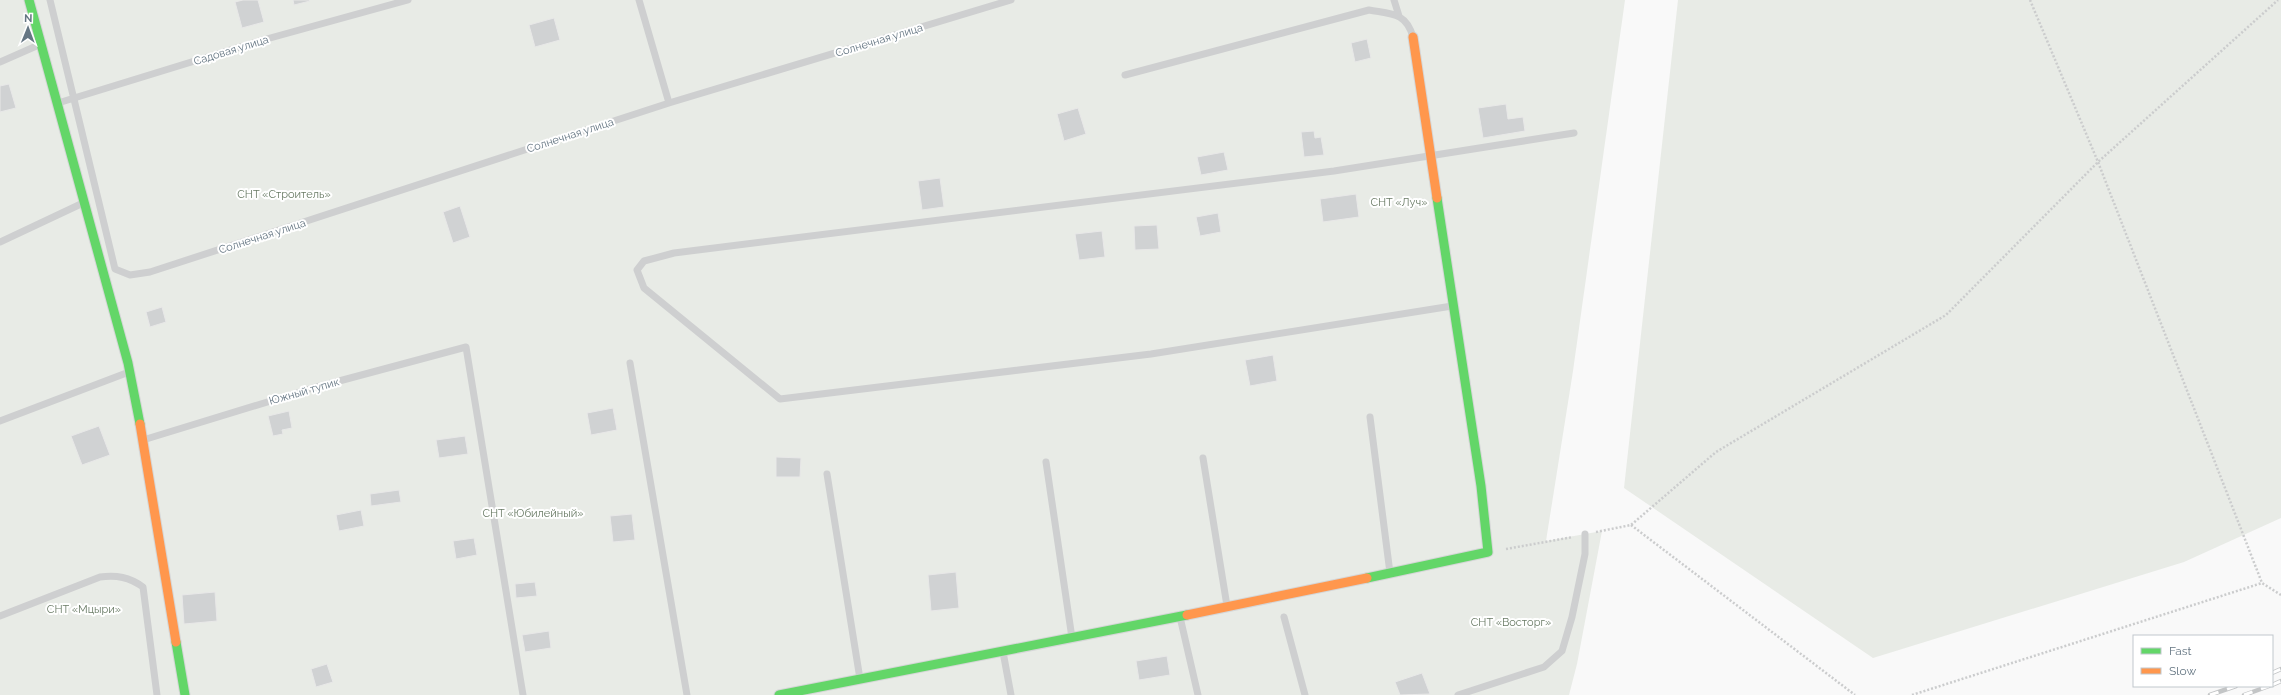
<svg xmlns="http://www.w3.org/2000/svg" width="2281" height="695" viewBox="0 0 2281 695" font-family="Raleway,sans-serif">
	<style>
		.green { fill: #e8ebe6 }
		.building { fill: #d0d2d3; stroke: #e8e8e8 }
		.lines { fill: none; stroke-linecap: round; stroke-linejoin: round }
		.fast-casing { stroke: #d5d6d7; stroke-width: 11 }
		.slow-casing { stroke: #d5d6d7; stroke-width: 11 }
		.path { stroke: #cbcccd; stroke-width: 2.5; stroke-dasharray: 2 2; stroke-linecap: butt }
		.lane { stroke: #cecfd0; stroke-width: 7 }
		.fast { stroke: #63d668; stroke-width: 9 }
		.slow { stroke: #ff974d; stroke-width: 9 }
		.rail-casing { stroke: #c3c5c6; stroke-width: 4.5 }
		.rail { stroke: #fff; stroke-width: 3; stroke-dasharray: 9; stroke-linecap: butt }
		.labels { text-anchor: middle; stroke-width: 4; stroke-linejoin: round; paint-order: stroke }
		.street-label { font-size: 11px; fill: #657683; stroke: #fff }
		.park-label { font-size: 11px; fill: #687a64; stroke: #fff }
	</style>
	<rect width="100%" height="100%" fill="#f9f9f9"/>
	<path class="green" d="M 0,0 L 1625,0 L 1573,371 L 1546,541 L 1602,531 L 1577,664 L 1569,695 L 0,695 Z
		M 1678,0 L 2281,0 L 2281,518 L 2184,562 L 1873,658 L 1624,488 Z"/>
	<path class="building" d="M 243,0 L 258,0 L 264,22 L 242,28 L 235,2 Z
		M 293,0 L 309,0 L 310,1 L 294,5 Z
		M 554,18 L 560,40 L 535,47 L 529,25 Z
		M 1367,39 L 1371,58 L 1355,62 L 1351,43 Z
		M 9,84 L 16,108 L 0,112 L 0,86 Z
		M 1506,104 L 1508,119 L 1523,117 L 1525,131 L 1483,138 L 1478,108 Z
		M 1078,108 L 1086,134 L 1064,141 L 1057,114 Z
		M 1314,131 L 1315,138 L 1321,137 L 1324,155 L 1304,157 L 1301,132 Z
		M 1224,152 L 1228,170 L 1201,175 L 1197,157 Z
		M 940,178 L 944,207 L 922,210 L 918,181 Z
		M 1356,194 L 1359,217 L 1323,222 L 1320,199 Z
		M 460,206 L 470,237 L 453,243 L 443,212 Z
		M 1218,213 L 1221,232 L 1200,236 L 1196,217 Z
		M 1157,225 L 1159,249 L 1135,250 L 1134,226 Z
		M 1102,231 L 1105,257 L 1079,260 L 1075,234 Z
		M 162,307 L 166,322 L 150,327 L 146,312 Z
		M 1273,355 L 1277,381 L 1250,386 L 1245,360 Z
		M 613,408 L 617,430 L 591,435 L 587,413 Z
		M 289,411 L 292,428 L 282,430 L 283,434 L 273,436 L 268,416 Z
		M 99,426 L 110,455 L 82,465 L 71,436 Z
		M 465,436 L 468,454 L 439,458 L 436,440 Z
		M 776,457 L 801,458 L 800,477 L 776,477 Z
		M 399,490 L 401,502 L 371,506 L 370,494 Z
		M 361,510 L 364,526 L 339,531 L 336,515 Z
		M 632,514 L 635,540 L 613,542 L 610,516 Z
		M 474,538 L 477,555 L 456,559 L 453,541 Z
		M 956,572 L 959,608 L 931,611 L 928,575 Z
		M 535,582 L 537,596 L 516,598 L 515,584 Z
		M 215,592 L 217,621 L 184,624 L 182,595 Z
		M 549,631 L 551,648 L 525,652 L 522,635 Z
		M 1167,656 L 1170,675 L 1139,680 L 1136,661 Z
		M 327,664 L 333,682 L 316,687 L 311,669 Z
		M 1422,673 L 1430,694 L 1400,695 L 1395,682 Z"/>
	<g class="lines">
		<g class="fast-casing">
			<path id="fast" d="M 29,0 L 128,363 L 140,424
				M 1367,578 L 1488,552 L 1481,486 L 1437,198
				M 176,642 L 185,695
				M 779,695 L 1187,615"/>
		</g>
		<g class="slow-casing">
			<path id="slow" d="M 1413,37 L 1437,198
				M 140,424 L 176,642
				M 1187,615 L 1367,578"/>
		</g>
		<path class="path" d="M 2030,0 L 2098,162 L 2262,583 L 2281,595
			M 1631,525 L 1855,695
			M 1596,532 L 1631,525 L 1716,452 L 1946,315 L 2098,162 L 2278,0
			M 1506,549 L 1573,537
			M 1912,695 L 2262,583"/>
		<path class="lane" d="M 50,0 L 115,269 L 130,275 L 150,272 L 669,103 L 1011,0
			M 639,0 L 669,103
			M 1394,0 L 1399,16
			M 0,62 L 41,44
			M 1125,75 L 1369,10 C 1391,14 1406,12 1413,37
			M 58,103 L 263,40 L 408,0
			M 0,242 L 83,203
			M 1452,306 L 1151,354 L 780,399 L 644,288 L 637,270 L 644,261 L 674,253 L 1334,171 L 1574,133
			M 630,363 L 687,695
			M 1370,417 L 1390,573
			M 0,421 L 129,372
			M 143,440 L 313,388 L 466,347 L 523,695
			M 1203,458 L 1227,606
			M 1046,462 L 1072,638
			M 827,474 L 860,679
			M 0,616 L 100,577 C 117,575 129,577 143,587 L 157,695
			M 1180,617 L 1198,695
			M 1284,617 L 1305,695
			M 1003,652 L 1011,695
			M 1458,695 L 1544,667 L 1562,651 L 1572,617 L 1585,554 L 1585,534"/>
		<use href="#fast" class="fast"/>
		<use href="#slow" class="slow"/>
		<g class="rail-casing">
			<path id="rail" d="M 2272,673 L 2281,669
				M 2272,685 L 2281,681
				M 2210,695 L 2236,686
				M 2244,695 L 2269,686"/>
		</g>
		<use href="#rail" class="rail"/>
	</g>
	<g class="labels">
		<g class="street-label">
			<text transform="translate(879 40) rotate(-17)" y="4">Солнечная улица</text>
			<text transform="translate(231 50) rotate(-17)" y="4">Садовая улица</text>
			<text transform="translate(570 135) rotate(-18)" y="4">Солнечная улица</text>
			<text transform="translate(262 236) rotate(-18)" y="4">Солнечная улица</text>
			<text transform="translate(304 391) rotate(-16)" y="4">Южный тупик</text>
		</g>
		<g class="park-label">
			<text x="284" y="198">СНТ «Строитель»</text>
			<text x="1399" y="206">СНТ «Луч»</text>
			<text x="533" y="517">СНТ «Юбилейный»</text>
			<text x="84" y="613">СНТ «Мцыри»</text>
			<text x="1511" y="626">СНТ «Восторг»</text>
		</g>
	</g>
	<rect x="2133" y="635" width="140" height="52" fill="#ffffff" stroke="#c1c8cd"/>
	<rect x="2141" y="648" width="20" height="6" fill="#63d668" stroke="#c1c8cd"/>
	<text x="2169" y="655" font-size="12" fill="#657683">Fast</text>
	<rect x="2141" y="668" width="20" height="6" fill="#ff974d" stroke="#c1c8cd"/>
	<text x="2169" y="675" font-size="12" fill="#657683">Slow</text>
	<g transform="translate(28 28) rotate(1)" stroke="#ffffff" stroke-width="3" paint-order="stroke">
	<path d="M0-3L7 15L0 10L-7 15Z" fill="#657683"/>
	<text y="-6" font-size="11" font-weight="bold" text-anchor="middle" fill="#657683">N</text>
	</g>
</svg>
